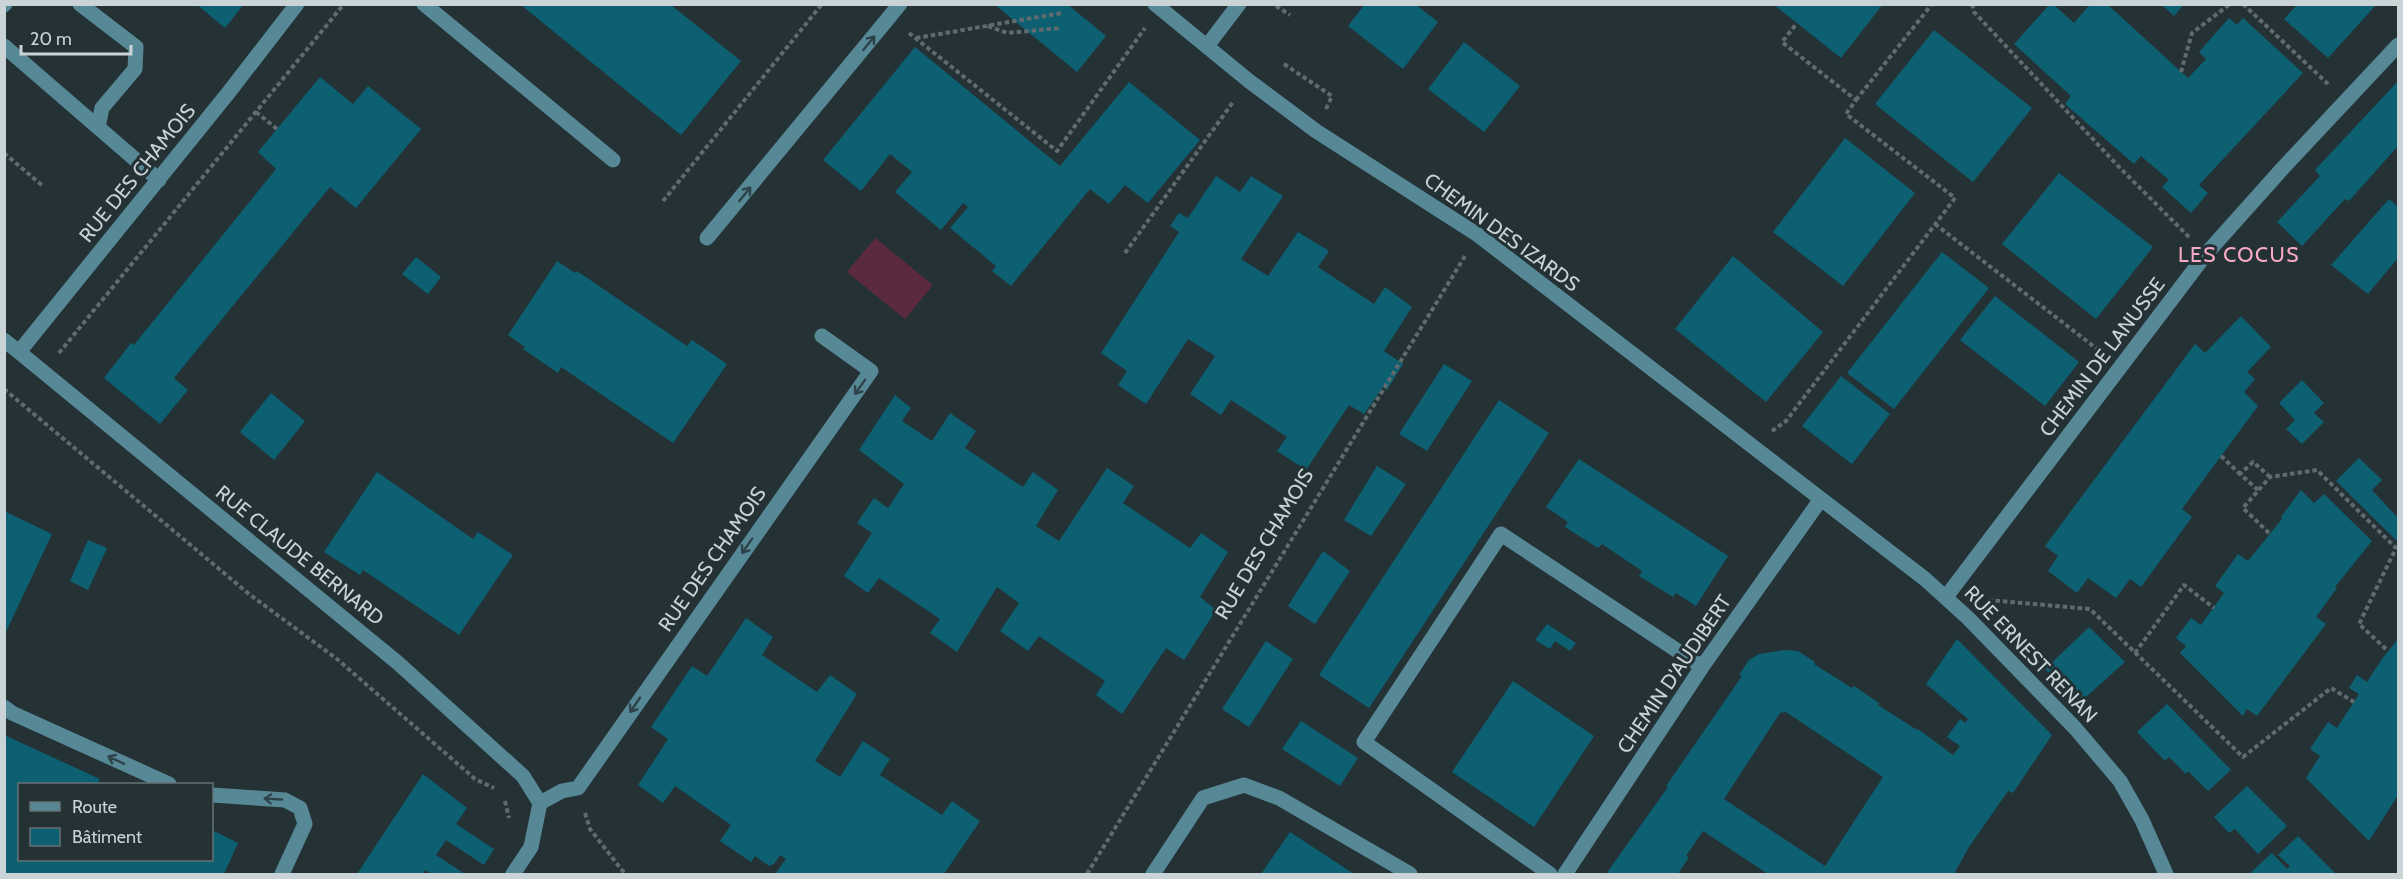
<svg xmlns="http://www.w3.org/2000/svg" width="2403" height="879" viewBox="0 0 2403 879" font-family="Cabin,sans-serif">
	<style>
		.green { fill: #5c2a3e }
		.building { fill: #0c6072; fill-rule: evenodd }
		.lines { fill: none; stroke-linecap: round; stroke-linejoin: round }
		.path { stroke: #5f6b6f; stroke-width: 4; stroke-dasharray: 4.5 3; stroke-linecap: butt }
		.minor { stroke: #568896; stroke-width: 15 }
		.oneway { stroke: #2e4349 }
		.labels { text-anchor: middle; stroke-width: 6; stroke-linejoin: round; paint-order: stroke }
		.street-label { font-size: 20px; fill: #cad3d5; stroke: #243236 }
		.neighbourhood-label { font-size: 21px; letter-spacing: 1.5px; fill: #fbaac6; stroke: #243236 }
	</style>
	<rect width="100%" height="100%" fill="#243236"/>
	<path class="green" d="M 875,238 L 933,285 L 905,319 L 847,272 Z"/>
	<path class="building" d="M 196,4 L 244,4 L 225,28 Z
		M 994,4 L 1067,4 L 1106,36 L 1077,72 Z
		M 1365,4 L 1415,4 L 1438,22 L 1403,69 L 1348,26 Z
		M 1773,4 L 1883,4 L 1841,58 Z
		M 2050,4 L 2053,4 L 2074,23 L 2090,4 L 2107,4 L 2188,78 L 2206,59 L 2199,52 L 2229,18 L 2237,25 L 2243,18 L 2303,73 L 2199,185 L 2208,193 L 2191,213 L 2162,187 L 2169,180 L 2141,156 L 2134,164 L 2065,104 L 2071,96 L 2014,44 Z
		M 2161,4 L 2184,4 L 2174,16 Z
		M 521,5 L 671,5 L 741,61 L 681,135 Z
		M 2297,5 L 2376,5 L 2328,58 L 2284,19 Z
		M 1934,30 L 2032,108 L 1973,182 L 1875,104 Z
		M 1464,42 L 1520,86 L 1484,132 L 1428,89 Z
		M 915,47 L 1060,166 L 1129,82 L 1200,140 L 1148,203 L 1125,185 L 1109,204 L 1090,189 L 1011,286 L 992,271 L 996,266 L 950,228 L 968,207 L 963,203 L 941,230 L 895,192 L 912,172 L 890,154 L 861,191 L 823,160 Z
		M 320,77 L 353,104 L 368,86 L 421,129 L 356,208 L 330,187 L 174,378 L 188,390 L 160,424 L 104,378 L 131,343 L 134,345 L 276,169 L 258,152 Z
		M 2398,81 L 2398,146 L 2349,201 L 2345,199 L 2302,246 L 2277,222 L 2320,176 L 2315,170 Z
		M 1845,138 L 1915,193 L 1843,286 L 1773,232 Z
		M 2059,173 L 2153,247 L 2096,319 L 2002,244 Z
		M 1216,176 L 1240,192 L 1251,176 L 1283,196 L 1241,259 L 1268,276 L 1298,232 L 1329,251 L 1318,267 L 1374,304 L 1385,287 L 1412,307 L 1384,351 L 1403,364 L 1387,390 L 1383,387 L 1364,414 L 1349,405 L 1306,470 L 1277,451 L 1287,437 L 1231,400 L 1221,415 L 1190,394 L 1215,356 L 1188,339 L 1146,404 L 1118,385 L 1127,371 L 1101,353 L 1179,232 L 1170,226 L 1179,213 L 1188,218 Z
		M 2389,199 L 2398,207 L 2398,258 L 2368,294 L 2331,265 Z
		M 1942,252 L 1989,288 L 1894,409 L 1847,373 Z
		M 1733,256 L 1823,332 L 1766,402 L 1675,329 Z
		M 416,257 L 441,277 L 428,294 L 402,274 Z
		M 557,261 L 575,273 L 577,271 L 687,346 L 692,340 L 727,364 L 673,443 L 561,367 L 558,373 L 523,349 L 525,347 L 508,335 Z
		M 1995,296 L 2079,362 L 2045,406 L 1960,340 Z
		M 2241,316 L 2271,347 L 2247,372 L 2255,379 L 2244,392 L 2258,406 L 2182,509 L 2192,517 L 2141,587 L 2130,579 L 2116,598 L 2088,578 L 2077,593 L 2048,571 L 2058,556 L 2045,546 L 2195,344 L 2205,353 Z
		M 1444,364 L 1472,381 L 1427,451 L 1399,434 Z
		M 1841,376 L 1890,414 L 1852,464 L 1802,426 Z
		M 2302,380 L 2324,403 L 2314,413 L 2324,422 L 2302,444 L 2286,429 L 2295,420 L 2279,403 Z
		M 271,393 L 305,421 L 274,460 L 240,432 Z
		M 895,395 L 911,408 L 902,421 L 932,441 L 950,413 L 976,431 L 965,448 L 1023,487 L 1033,472 L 1058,490 L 1036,526 L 1059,541 L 1107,468 L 1134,486 L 1123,503 L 1190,548 L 1201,533 L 1228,552 L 1200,597 L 1216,610 L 1184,660 L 1166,648 L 1122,714 L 1096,695 L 1105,681 L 1039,636 L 1028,651 L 1000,631 L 1019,603 L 997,587 L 957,652 L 930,633 L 940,619 L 879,578 L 868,593 L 844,576 L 872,533 L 857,523 L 874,498 L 888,508 L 904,484 L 859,450 Z
		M 1499,400 L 1549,433 L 1369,708 L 1319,675 Z
		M 2359,458 L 2382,480 L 2372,490 L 2398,518 L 2398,542 L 2336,481 Z
		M 1579,459 L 1728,556 L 1696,606 L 1676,593 L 1673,597 L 1639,576 L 1642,571 L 1602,544 L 1598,548 L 1565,527 L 1568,522 L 1546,507 Z
		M 1377,466 L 1406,484 L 1371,536 L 1344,520 Z
		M 377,472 L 473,539 L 478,532 L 513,555 L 459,635 L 363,570 L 360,575 L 324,552 Z
		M 2301,490 L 2314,503 L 2324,494 L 2372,541 L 2335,587 L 2337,588 L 2316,617 L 2326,624 L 2257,716 L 2247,709 L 2243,716 L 2180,653 L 2186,646 L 2176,638 L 2191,618 L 2201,625 L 2224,593 L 2215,586 L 2238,554 L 2248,561 L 2282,519 L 2281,517 Z
		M 4,511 L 52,534 L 4,636 Z
		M 88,540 L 107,548 L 88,590 L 70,581 Z
		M 1323,551 L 1350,571 L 1315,624 L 1288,606 Z
		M 746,618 L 773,637 L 762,655 L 817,692 L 830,675 L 857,694 L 815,761 L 840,777 L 863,741 L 890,759 L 880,775 L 942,815 L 952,801 L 980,821 L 944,874 L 775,874 L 786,859 L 780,855 L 774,864 L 769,866 L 755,856 L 751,862 L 720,841 L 731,825 L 675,786 L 663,803 L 638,785 L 668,739 L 651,727 L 692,666 L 707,676 Z
		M 1547,624 L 1576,643 L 1570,651 L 1555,641 L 1550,649 L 1535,640 Z
		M 2089,627 L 2125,662 L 2078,704 L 2045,669 Z
		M 1957,639 L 2052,735 L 2013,793 L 2008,791 L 1969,847 L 1955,872 L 1957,874 L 1768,874 L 1703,831 L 1686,856 L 1689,857 L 1678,874 L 1606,874 L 1668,787 L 1666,786 L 1742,676 L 1739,675 L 1749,660 L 1759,654 L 1785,650 L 1798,651 L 1815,662 L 1814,664 L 1852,688 L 1854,686 L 1879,703 L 1878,705 L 1917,730 L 1918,729 L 1953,755 L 1960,746 L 1947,737 L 1960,719 L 1965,723 L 1968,719 L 1926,684 ZM 1786,712 L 1883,777 L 1825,866 L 1724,799 L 1780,713 Z
		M 2398,639 L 2398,795 L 2369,841 L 2306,778 L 2320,756 L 2310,749 L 2328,722 L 2337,728 L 2359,694 L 2349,688 L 2357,675 L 2367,682 L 2382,659 Z
		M 1266,641 L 1293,659 L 1249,727 L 1222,709 Z
		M 1513,681 L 1594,736 L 1534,827 L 1452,772 Z
		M 2167,704 L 2231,770 L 2208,791 L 2188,771 L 2186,774 L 2169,757 L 2165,761 L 2137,732 Z
		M 1301,721 L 1358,758 L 1340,786 L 1282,749 Z
		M 4,735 L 100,779 L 97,784 L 20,784 L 20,860 L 212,860 L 212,830 L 238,843 L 224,874 L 4,874 Z
		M 423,774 L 467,808 L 456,824 L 494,849 L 484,865 L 446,840 L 436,855 L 465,874 L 432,874 L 425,870 L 423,874 L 357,874 Z
		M 2247,786 L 2287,826 L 2258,854 L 2235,829 L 2229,833 L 2214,817 Z
		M 1290,832 L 1354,874 L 1261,874 Z
		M 2298,836 L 2335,873 L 2333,874 L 2249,874 L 2272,853 L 2287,869 L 2290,866 L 2278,855 Z"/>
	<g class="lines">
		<path class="path" d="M 1972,4 L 1974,12 L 2119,167 L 2189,237
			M 2243,4 L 2328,84
			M 1276,6 L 1290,15
			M 988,26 L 1007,33 L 1061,28
			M 909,33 L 1057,151 L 1145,28
			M 916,38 L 1062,13
			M 1284,64 L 1332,96 L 1326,109
			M 2181,72 L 2192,33 L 2230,4
			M 1856,100 L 1932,4
			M 256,112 L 277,129
			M 4,153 L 44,187
			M 663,201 L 822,4
			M 1935,224 L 2101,352
			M 1125,253 L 1233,102
			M 59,353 L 344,4
			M 4,389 L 249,594 L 337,659 L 475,779 L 494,788
			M 1772,431 L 1786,421 L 1955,198 L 1846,114 L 1856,100 L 1782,42 L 1797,23
			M 2221,456 L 2240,474
			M 2258,490 L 2240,474 L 2253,462 L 2270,477
			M 2269,533 L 2243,508 L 2270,477 L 2317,470 L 2396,548 L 2359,624 L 2388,651
			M 1988,600 L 2090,609 L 2243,757 L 2331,688 L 2354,702
			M 2135,653 L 2184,585 L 2214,608
			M 505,801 L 509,818
			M 585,813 L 590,829 L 625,874
			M 1087,874 L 1465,256"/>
		<path class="minor" d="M 80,4 L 136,47 L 135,69 L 102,108 L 98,127
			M 424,4 L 613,160
			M 1155,4 L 1249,81 L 1316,131 L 1478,235 L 1925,579 L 1968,618 L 2075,728 L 2120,781 L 2142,820 L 2166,874
			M 4,5 L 5,4
			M 4,46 L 159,180
			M 1207,46 L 1239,4
			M 707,238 L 900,4
			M 4,340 L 19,352 L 229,92 L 297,4
			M 19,352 L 398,663 L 523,776 L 540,803
			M 1946,597 L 2206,254 L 2282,169 L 2398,45
			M 4,707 L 12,713 L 169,784
			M 212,795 L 285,800 L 300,808 L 305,824 L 282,874
			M 540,803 L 562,791 L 578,788 L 871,371 L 822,336
			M 513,874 L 531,847 L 540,803
			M 1153,874 L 1203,798 L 1244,785 L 1279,798 L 1410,874
			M 1550,874 L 1364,742 L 1501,534 L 1702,667
			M 1565,874 L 1702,667 L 1821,499"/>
	</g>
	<defs><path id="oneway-shaft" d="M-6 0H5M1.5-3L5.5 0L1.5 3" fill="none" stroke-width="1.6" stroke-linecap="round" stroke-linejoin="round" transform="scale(1.5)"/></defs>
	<g class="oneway">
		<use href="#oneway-shaft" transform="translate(869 43) rotate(-51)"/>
		<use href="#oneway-shaft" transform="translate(745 194) rotate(-51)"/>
		<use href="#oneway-shaft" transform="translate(860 387) rotate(125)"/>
		<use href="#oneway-shaft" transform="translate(747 546) rotate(125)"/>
		<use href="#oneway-shaft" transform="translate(635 705) rotate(124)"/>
		<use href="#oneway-shaft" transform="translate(116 760) rotate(-155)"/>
		<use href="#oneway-shaft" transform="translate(273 799) rotate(-177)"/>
	</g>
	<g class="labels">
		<g class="street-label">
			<text transform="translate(137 173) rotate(-51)" y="7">RUE DES CHAMOIS</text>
			<text transform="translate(1502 232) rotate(36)" y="7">CHEMIN DES IZARDS</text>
			<text transform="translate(2102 357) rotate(-53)" y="7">CHEMIN DE LANUSSE</text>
			<text transform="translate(1264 544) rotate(-59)" y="7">RUE DES CHAMOIS</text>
			<text transform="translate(300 555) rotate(39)" y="7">RUE CLAUDE BERNARD</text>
			<text transform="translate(712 559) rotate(-55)" y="7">RUE DES CHAMOIS</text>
			<text transform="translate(2031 654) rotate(46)" y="7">RUE ERNEST RENAN</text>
			<text transform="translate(1674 674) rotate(-56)" y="7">CHEMIN D'AUDIBERT</text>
		</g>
		<g class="neighbourhood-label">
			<text x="2239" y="262">LES COCUS</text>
		</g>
	</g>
	<rect width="2403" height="879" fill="none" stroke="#cad3d5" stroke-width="12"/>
	<rect x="18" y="783" width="195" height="78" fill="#243236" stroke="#667276" stroke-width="1.5"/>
	<rect x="30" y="802" width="30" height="9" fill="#568896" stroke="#667276" stroke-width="1.5"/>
	<text x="72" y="813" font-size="18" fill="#cad3d5">Route</text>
	<rect x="30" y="828" width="30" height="18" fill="#0c6072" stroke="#667276" stroke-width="1.5"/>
	<text x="72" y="843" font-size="18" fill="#cad3d5">Bâtiment</text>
	<path d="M21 45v9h110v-9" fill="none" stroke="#cad3d5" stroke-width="3"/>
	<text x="30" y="45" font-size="18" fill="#cad3d5" stroke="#243236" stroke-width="4.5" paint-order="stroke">20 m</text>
</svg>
